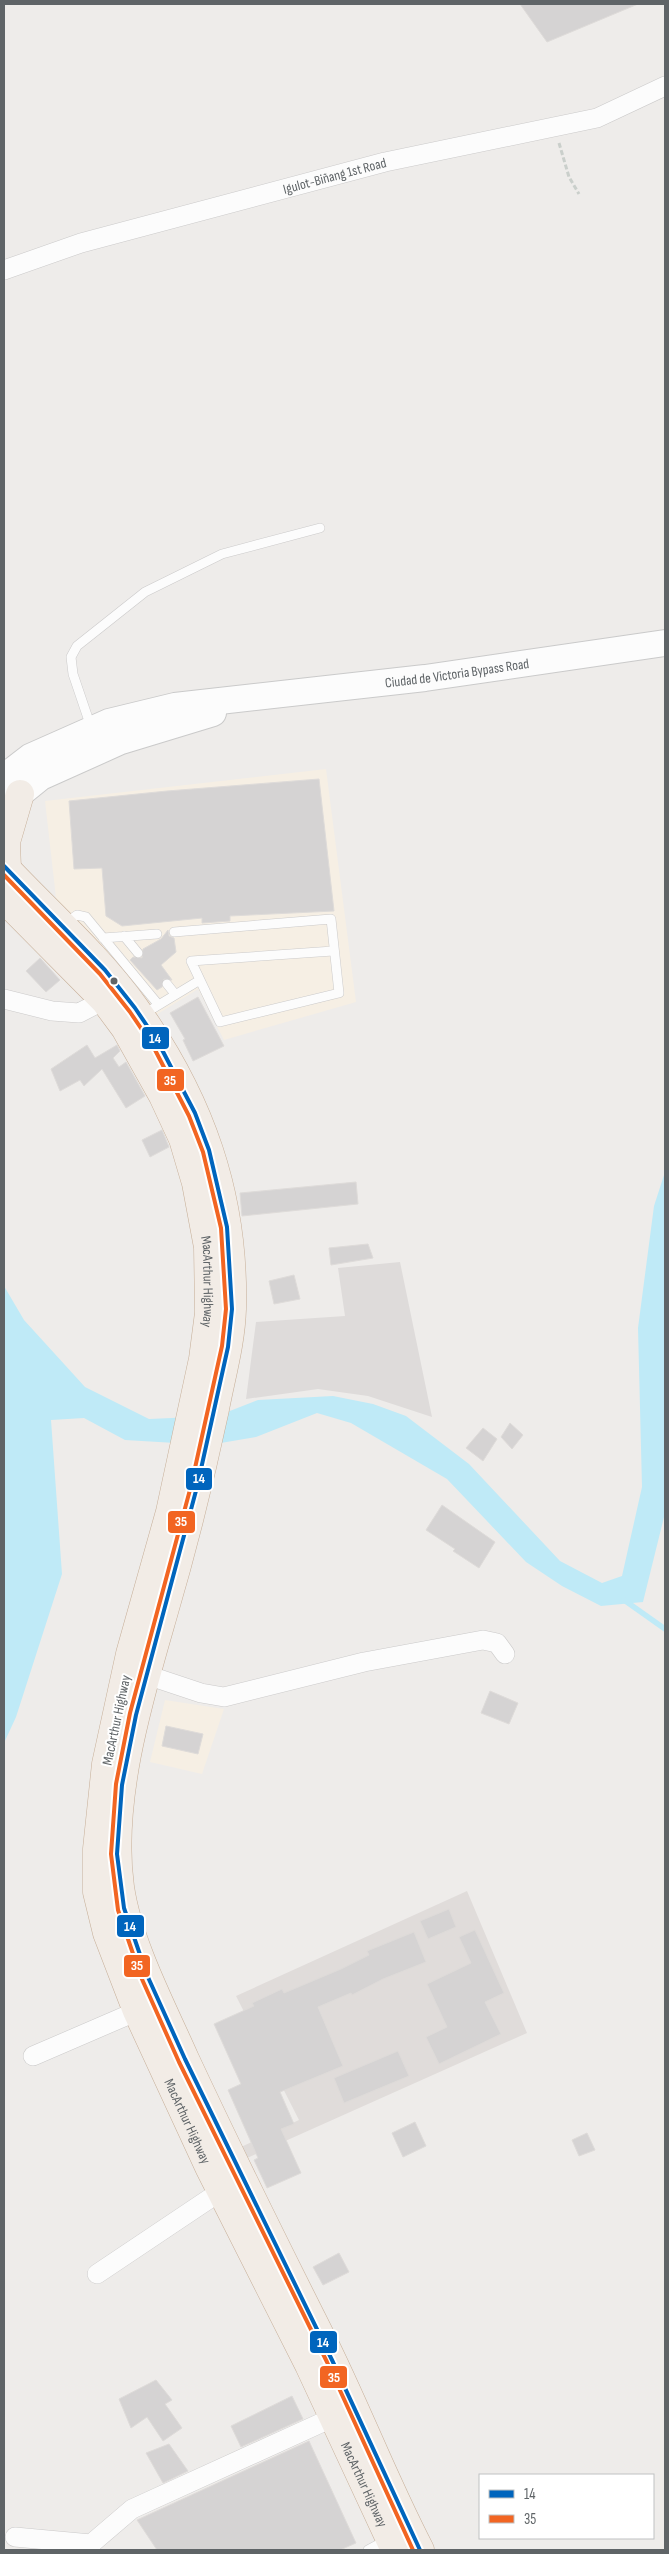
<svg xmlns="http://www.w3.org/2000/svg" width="669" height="2554" viewBox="0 0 669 2554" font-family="'Sofia Sans Condensed',sans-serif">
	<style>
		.commercial { fill: #f6efe4 }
		.industrial { fill: #dedbda }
		.education { fill: #e0dcda }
		.water { fill: #bfeaf7 }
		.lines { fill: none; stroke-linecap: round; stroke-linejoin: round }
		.stream { stroke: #bfeaf7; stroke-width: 5.5 }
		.building { fill: #d5d3d3; stroke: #dedbd9 }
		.service-casing { stroke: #cbcaca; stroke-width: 10 }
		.minor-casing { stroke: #cbcaca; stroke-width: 20 }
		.secondary-casing { stroke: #cacaca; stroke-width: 28 }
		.trunk-casing { stroke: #c6ae97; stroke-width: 29 }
		.path { stroke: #cacfcb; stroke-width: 3; stroke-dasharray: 5 2.5; stroke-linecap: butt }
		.service { stroke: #fcfcfc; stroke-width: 9 }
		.minor { stroke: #fcfcfc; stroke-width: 19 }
		.secondary { stroke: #fcfcfc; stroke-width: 26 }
		.trunk { stroke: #f2ece6; stroke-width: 28 }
		.bus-1-casing { stroke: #fff; stroke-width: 8 }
		.bus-2-casing { stroke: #fff; stroke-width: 8 }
		.bus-1 { stroke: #0065bd; stroke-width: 4 }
		.bus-2 { stroke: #f26522; stroke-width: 4 }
		.bus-dot { fill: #5f6467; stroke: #fff; stroke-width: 2 }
		.labels { text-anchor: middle; stroke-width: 4; stroke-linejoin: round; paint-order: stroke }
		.street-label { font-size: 14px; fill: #5f6467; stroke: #fff }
		.line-badge { stroke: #fff; stroke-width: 2 }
		.badge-label { font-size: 14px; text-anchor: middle; font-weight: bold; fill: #fff }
	</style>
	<rect width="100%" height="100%" fill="#eeecea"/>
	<path class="commercial" d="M 326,769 L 356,1002 L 224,1040 L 198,989 L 156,1015 L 56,898 L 45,801 Z
		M 165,1700 L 224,1709 L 202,1774 L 150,1762 Z"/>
	<path class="industrial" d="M 400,1262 L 432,1417 L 368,1396 L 318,1389 L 246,1399 L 256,1322 L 345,1316 L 338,1268 Z"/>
	<path class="education" d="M 467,1891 L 527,2033 L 245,2159 L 239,2148 L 299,2120 L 236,1996 Z"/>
	<path class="water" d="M 665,1172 L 665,1501 L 664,1517 L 643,1602 L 601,1606 L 562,1586 L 526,1562 L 447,1479 L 351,1423 L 317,1413 L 256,1437 L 209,1445 L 125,1440 L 84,1418 L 51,1420 L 62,1574 L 16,1717 L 4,1743 L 4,1286 L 24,1320 L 85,1387 L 149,1419 L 217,1416 L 258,1400 L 333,1396 L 373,1404 L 406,1416 L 469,1464 L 560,1561 L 602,1583 L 622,1576 L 642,1487 L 638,1328 L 654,1206 Z"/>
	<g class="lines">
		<path class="stream" d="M 624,1600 L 665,1629"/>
	</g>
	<path class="building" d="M 520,4 L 638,4 L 547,42 Z
		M 319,779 L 334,911 L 230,916 L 230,921 L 202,923 L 202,918 L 122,926 L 106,916 L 102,868 L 74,869 L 69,801 L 167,791 Z
		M 168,930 L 169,936 L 174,938 L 176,952 L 161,965 L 172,980 L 164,979 L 162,987 L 157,990 L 130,960 L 133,957 L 142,958 L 143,949 L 161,939 Z
		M 40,958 L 60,980 L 46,992 L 26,971 Z
		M 198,997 L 224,1046 L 193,1061 L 183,1040 L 185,1039 L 170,1013 Z
		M 87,1045 L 95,1058 L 117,1045 L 120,1051 L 113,1058 L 119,1067 L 126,1062 L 145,1096 L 126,1108 L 102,1069 L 84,1086 L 80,1080 L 60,1091 L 51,1069 Z
		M 162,1130 L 169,1147 L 150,1157 L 142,1140 Z
		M 356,1182 L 358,1204 L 242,1216 L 240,1193 Z
		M 368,1244 L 373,1258 L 331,1265 L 329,1248 Z
		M 294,1275 L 300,1299 L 274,1304 L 269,1281 Z
		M 510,1423 L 523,1435 L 512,1449 L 501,1437 Z
		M 483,1428 L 497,1439 L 483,1461 L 466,1448 Z
		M 442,1505 L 495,1542 L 479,1568 L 453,1551 L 455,1549 L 426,1530 Z
		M 490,1691 L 518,1703 L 509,1724 L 481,1713 Z
		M 166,1726 L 203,1734 L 198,1754 L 162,1746 Z
		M 449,1909 L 456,1927 L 428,1939 L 420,1921 Z
		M 475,1930 L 504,1993 L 485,2002 L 501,2034 L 439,2064 L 426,2037 L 447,2027 L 427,1984 L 471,1963 L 459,1937 Z
		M 414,1932 L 426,1962 L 383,1979 L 352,1995 L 351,1993 L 318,2007 L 343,2066 L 280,2092 L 294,2124 L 281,2129 L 301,2173 L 267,2188 L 254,2160 L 258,2158 L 228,2090 L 241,2084 L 214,2024 L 254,2006 L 252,2003 L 282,1989 L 284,1993 L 341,1969 L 369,1955 L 367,1951 Z
		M 398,2051 L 409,2076 L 344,2103 L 334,2078 Z
		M 415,2122 L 426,2146 L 403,2157 L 392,2133 Z
		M 587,2133 L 595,2150 L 579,2156 L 572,2140 Z
		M 339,2253 L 349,2272 L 323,2285 L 313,2267 Z
		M 156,2380 L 172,2400 L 165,2404 L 182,2428 L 163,2441 L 147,2417 L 131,2428 L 119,2399 Z
		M 292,2396 L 303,2419 L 241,2447 L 231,2426 Z
		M 309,2441 L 356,2543 L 340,2550 L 157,2550 L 137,2520 Z
		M 169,2444 L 188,2471 L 163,2483 L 146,2453 Z"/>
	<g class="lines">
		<g class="service-casing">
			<path id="service" d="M 91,727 L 73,674 L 71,657 L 77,646 L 145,592 L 222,554 L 320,528
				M 64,924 L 77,915 L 86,917 L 157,1003
				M 174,932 L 331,919 L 339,993 L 220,1022 L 191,961 L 333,951
				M 124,936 L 138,953
				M 103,938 L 157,934
				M 167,984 L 175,994
				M 142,1015 L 200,980
				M 368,2550 L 388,2539"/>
		</g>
		<g class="minor-casing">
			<g id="minor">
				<path id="s1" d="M 4,270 L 81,243 L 385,162 L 597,118 L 665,86"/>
				<path d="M 4,999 L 52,1011 L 79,1013 L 114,995"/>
				<path d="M 135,1671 L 201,1693 L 224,1697 L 364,1662 L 483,1640 L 497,1643 L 505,1654"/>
				<path d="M 33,2056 L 149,2006"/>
				<path d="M 97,2274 L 212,2197 L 233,2188"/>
				<path d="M 15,2537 L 91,2544 L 132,2509 L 345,2412"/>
			</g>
		</g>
		<g class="secondary-casing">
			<g id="secondary">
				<path id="s2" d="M 4,777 L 30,757 L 109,722 L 175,706 L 425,678 L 665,643"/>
				<path d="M 4,807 L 41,777 L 121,741 L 213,713"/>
			</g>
		</g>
		<g class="trunk-casing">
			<g id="trunk">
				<path d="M 4,866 C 47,912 98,956 135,1008 C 200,1099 235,1196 232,1309 C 231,1343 221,1377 215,1409 C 200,1479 183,1547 163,1615 C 139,1698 108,1800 120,1887 C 128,1943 162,2007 185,2059 C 228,2151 273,2242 319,2333 C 355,2404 383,2479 420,2550"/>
				<path d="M 7,869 L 6,842 L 20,794"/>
				<path id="s3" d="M 4,899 L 105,1001 L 125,1028 L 163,1096 L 183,1139 L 196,1183 L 208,1247 L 209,1313 L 203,1359 L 170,1512 L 130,1654 L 106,1764 L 97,1849 L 97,1892 L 107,1933 L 137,2011 L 209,2167 L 309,2365 L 395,2550"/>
			</g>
		</g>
		<path class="path" d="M 559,143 L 569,177 L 579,194"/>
		<use href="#service" class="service"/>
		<use href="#minor" class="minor"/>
		<use href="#secondary" class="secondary"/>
		<use href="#trunk" class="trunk"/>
		<g class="bus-1-casing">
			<path id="bus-1" d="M 4,866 L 105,970 L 135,1008 L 158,1042 L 195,1113 L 209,1150 L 227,1227 L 232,1309 L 228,1347 L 197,1487 L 136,1715 L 122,1785 L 117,1854 L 124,1908 L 147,1975 L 185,2059 L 332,2360 L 420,2550"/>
		</g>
		<g class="bus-2-casing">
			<path id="bus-2" d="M 4,875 L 100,974 L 130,1012 L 153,1046 L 189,1116 L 203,1152 L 221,1228 L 226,1309 L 222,1346 L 191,1486 L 130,1713 L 116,1784 L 111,1854 L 118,1910 L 141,1977 L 179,2062 L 327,2362 L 413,2550"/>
		</g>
		<use href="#bus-1" class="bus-1"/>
		<use href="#bus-2" class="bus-2"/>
	</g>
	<circle class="bus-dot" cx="114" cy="981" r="4.5"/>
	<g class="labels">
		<g class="street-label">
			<text dy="5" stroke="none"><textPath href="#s1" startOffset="344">Igulot-Biñang 1st Road</textPath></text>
			<text dy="5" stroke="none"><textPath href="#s2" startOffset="471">Ciudad de Victoria Bypass Road</textPath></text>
			<text dy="5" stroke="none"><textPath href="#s3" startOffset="448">MacArthur Highway</textPath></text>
			<text transform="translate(116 1720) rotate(-78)" y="5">MacArthur Highway</text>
			<text dy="5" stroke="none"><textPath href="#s3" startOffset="1318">MacArthur Highway</textPath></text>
			<text dy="5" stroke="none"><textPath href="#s3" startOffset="1722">MacArthur Highway</textPath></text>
		</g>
	</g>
	<g class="line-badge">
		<rect x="141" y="1026" width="29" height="24" rx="5" fill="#0065bd"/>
		<rect x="156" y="1068" width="29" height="24" rx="5" fill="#f26522"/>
		<rect x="185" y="1467" width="28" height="24" rx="5" fill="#0065bd"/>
		<rect x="167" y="1510" width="29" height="24" rx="5" fill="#f26522"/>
		<rect x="116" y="1914" width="29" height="24" rx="5" fill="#0065bd"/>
		<rect x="123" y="1954" width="28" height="24" rx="5" fill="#f26522"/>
		<rect x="309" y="2330" width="29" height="24" rx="5" fill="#0065bd"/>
		<rect x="319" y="2365" width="29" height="24" rx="5" fill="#f26522"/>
	</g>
	<g class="badge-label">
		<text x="155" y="1043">14</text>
		<text x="170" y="1085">35</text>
		<text x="199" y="1483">14</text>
		<text x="181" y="1526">35</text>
		<text x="130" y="1931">14</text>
		<text x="137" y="1970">35</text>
		<text x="323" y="2347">14</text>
		<text x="334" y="2382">35</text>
	</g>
	<rect width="669" height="2554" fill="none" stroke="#5f6467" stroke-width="10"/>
	<rect x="479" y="2474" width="175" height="65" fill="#ffffff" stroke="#bfc1c2"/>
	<rect x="489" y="2490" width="25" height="8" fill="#0065bd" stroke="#bfc1c2"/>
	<text x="524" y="2499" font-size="15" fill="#5f6467">14</text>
	<rect x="489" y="2515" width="25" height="8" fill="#f26522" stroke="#bfc1c2"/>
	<text x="524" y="2524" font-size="15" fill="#5f6467">35</text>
</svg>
